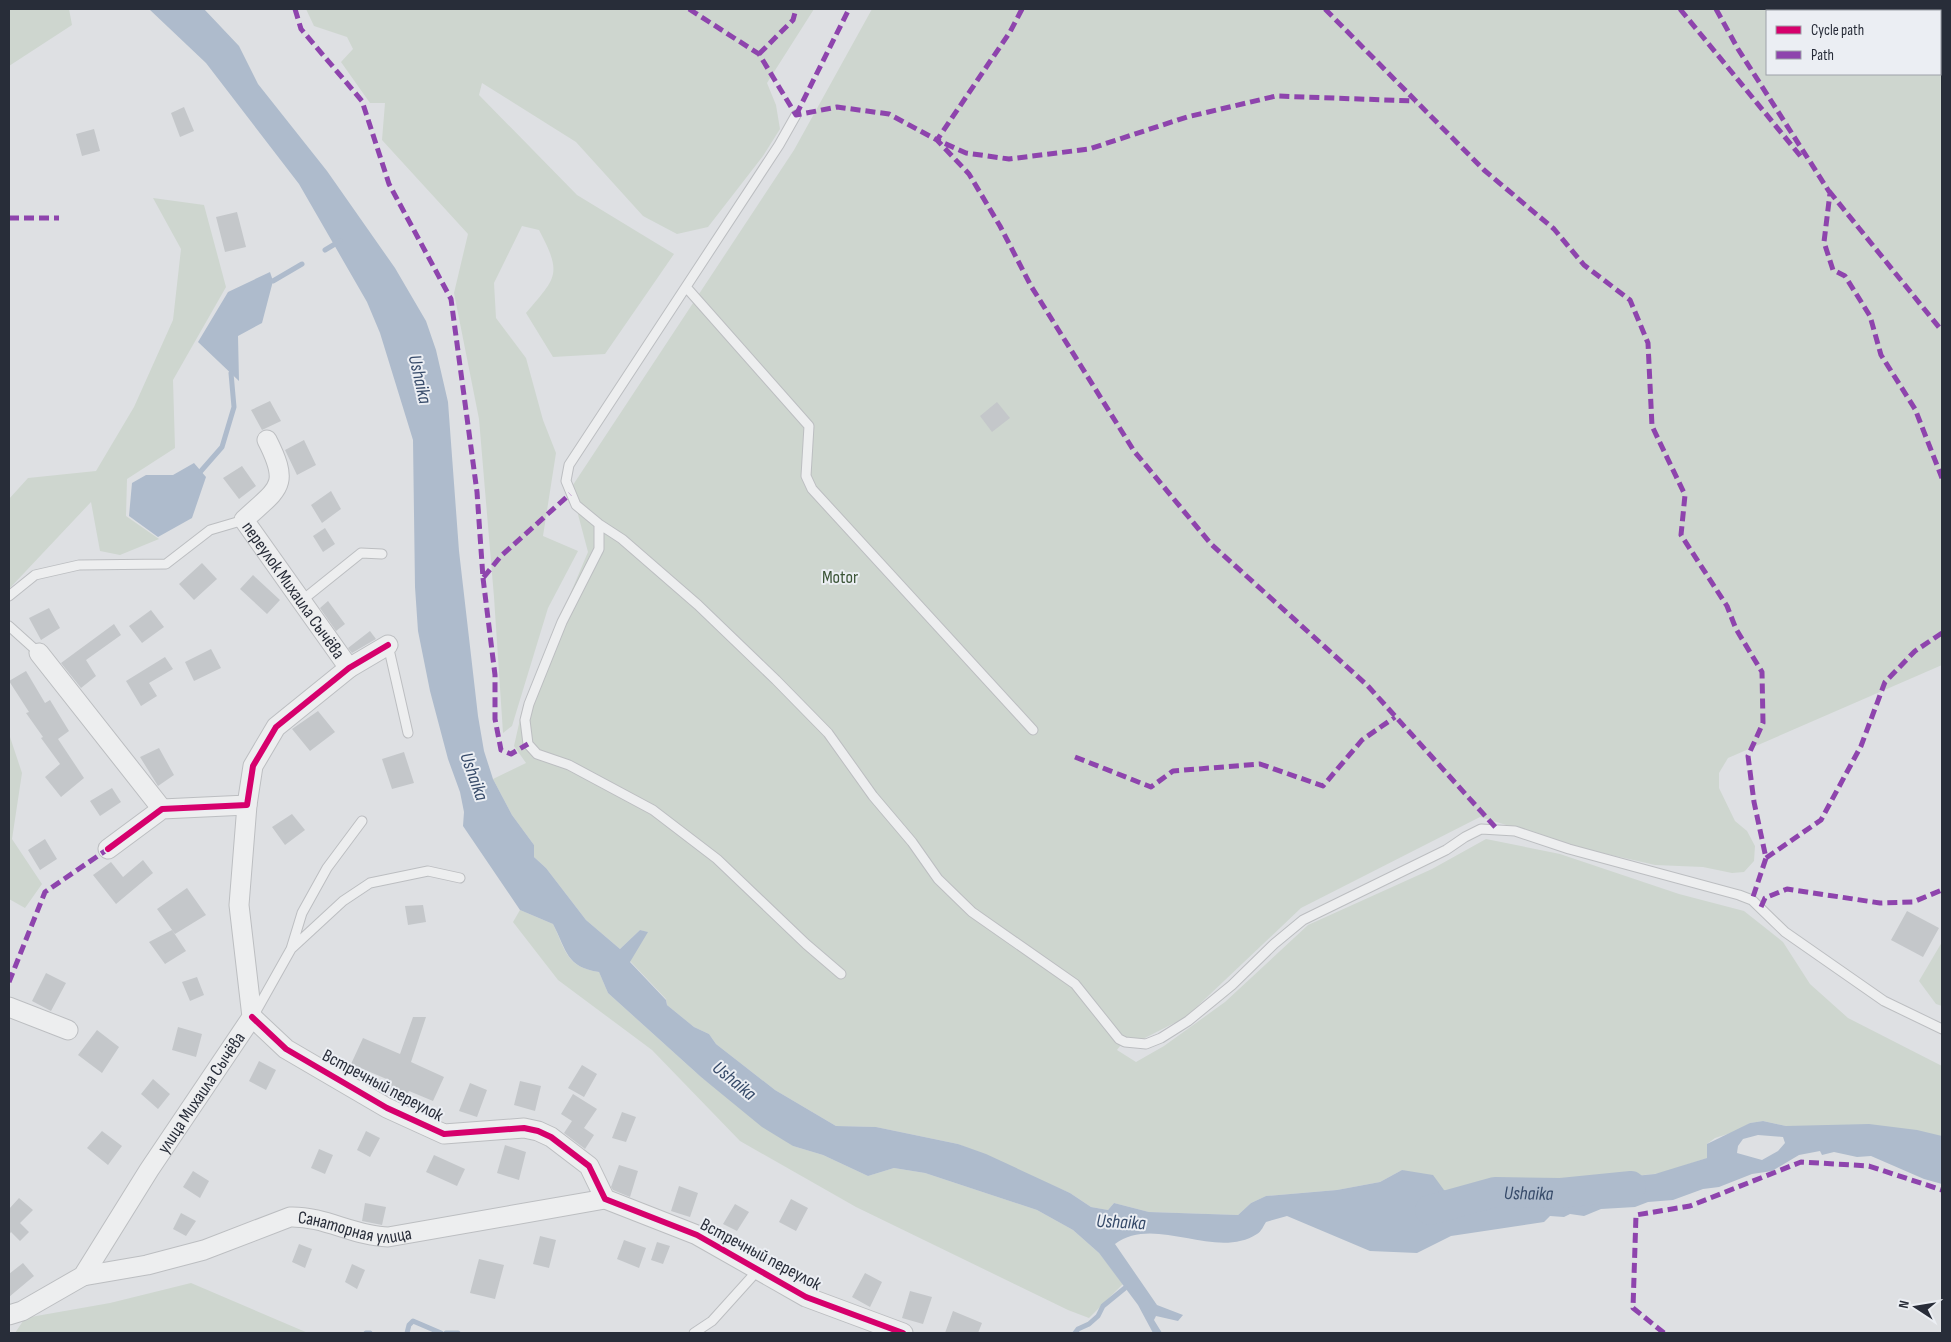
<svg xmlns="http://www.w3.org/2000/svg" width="1951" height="1342" viewBox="0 0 1951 1342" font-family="'Sofia Sans Condensed',sans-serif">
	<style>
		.green { fill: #ced6cf; fill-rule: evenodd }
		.water { fill: #aebbcc; fill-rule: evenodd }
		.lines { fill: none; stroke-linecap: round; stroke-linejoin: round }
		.stream { stroke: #aebbcc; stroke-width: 5 }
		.river { stroke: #aebbcc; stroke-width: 30 }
		.building { fill: #c4c7ca }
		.lane-casing { stroke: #bcbec1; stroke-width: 11 }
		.street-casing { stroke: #bcbec1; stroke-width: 21 }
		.lane { stroke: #edeeef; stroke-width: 9 }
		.street { stroke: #edeeef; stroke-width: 19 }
		.quiet { stroke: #8e44ad; stroke-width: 5; stroke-dasharray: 10 5; stroke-linecap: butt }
		.cycleway-casing { stroke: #ebeef3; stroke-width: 9 }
		.cycleway { stroke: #d6006c; stroke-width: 6 }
		.labels { text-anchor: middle; stroke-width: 4; stroke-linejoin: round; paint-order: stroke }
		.park-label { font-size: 18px; fill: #3a5436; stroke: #ebeef3 }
		.street-label { font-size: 18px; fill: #282d39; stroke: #ebeef3 }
		.water-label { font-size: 19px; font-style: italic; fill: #364a69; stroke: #ebeef3 }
	</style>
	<rect width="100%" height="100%" fill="#dee0e3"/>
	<path class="green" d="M 9,9 L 69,9 L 72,25 L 9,66 Z
		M 306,9 L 814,9 L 767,83 L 776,105 L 780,129 L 763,156 L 708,227 L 677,234 L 643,216 L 576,142 L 482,83 L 479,95 L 577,195 L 674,254 L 605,354 L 553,357 L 526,313 C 556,277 563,275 539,230 L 522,226 L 494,283 L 496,318 L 526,358 L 543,420 L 556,453 L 543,536 L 578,551 L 548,608 L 512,726 L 503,733 L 494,597 L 479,419 L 454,293 L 468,234 L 382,140 L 385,103 L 370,103 L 341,62 L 353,49 L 347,37 L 314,26 Z
		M 872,9 L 1942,9 L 1942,665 L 1728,758 L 1719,773 L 1719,788 L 1735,821 L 1747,831 L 1755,846 L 1754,861 L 1744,872 L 1732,873 L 1703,867 L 1655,865 L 1585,849 L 1480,817 L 1301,908 L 1186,1017 L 1141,1040 L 1127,1037 L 1117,1050 L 1136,1062 L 1164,1046 L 1225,1002 L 1308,925 L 1432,869 L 1486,839 L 1560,854 L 1679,894 L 1744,911 L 1783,942 L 1810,984 L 1848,1018 L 1942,1066 L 1942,1139 L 1822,1126 L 1786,1126 L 1763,1121 L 1750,1123 L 1737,1131 L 1715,1138 L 1707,1144 L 1708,1158 C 1692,1162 1669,1172 1654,1174 C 1633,1176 1601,1180 1585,1195 L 1576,1190 L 1567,1194 L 1547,1197 L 1541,1194 L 1520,1196 L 1483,1204 L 1444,1190 L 1402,1170 L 1380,1182 L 1337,1190 L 1266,1196 L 1251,1203 L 1238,1215 L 1149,1212 L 1114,1203 L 1108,1210 L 1091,1207 L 1070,1193 L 958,1144 L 876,1127 L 836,1126 L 775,1090 L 716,1044 L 709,1034 L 694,1027 L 667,1005 L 666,999 L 630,961 L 647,932 L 640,930 L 620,949 L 586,920 L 546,868 L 534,857 L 534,845 L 512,815 L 493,779 L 526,763 L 514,746 L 523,706 L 588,552 L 571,488 L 794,150 ZM 1767,11 L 1940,11 L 1940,74 L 1767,74 Z
		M 153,198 L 204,205 L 226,287 L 173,380 L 175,448 L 127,479 L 126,516 L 159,539 L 120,555 L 100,551 L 91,502 L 9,589 L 9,499 L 28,478 L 96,471 L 134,407 L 173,320 L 181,249 Z
		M 9,734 L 22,773 L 12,839 L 42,884 L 25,908 L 9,899 Z
		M 520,910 L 553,924 C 566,951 566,967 599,972 L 608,993 L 701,1077 L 793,1146 L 823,1155 L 868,1176 L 894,1168 L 925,1173 L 1037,1210 L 1073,1230 L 1099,1253 L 1123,1284 L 1089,1318 L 1068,1310 L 856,1207 L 740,1141 L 652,1050 L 558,980 L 513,922 Z
		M 1942,942 L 1942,1006 L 1936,1004 L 1919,981 Z
		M 191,1283 L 308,1333 L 15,1333 L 25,1318 L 110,1303 Z"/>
	<path class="water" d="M 149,9 L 204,9 L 239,46 L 258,84 L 327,171 L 395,268 L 426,321 L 436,350 L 448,402 L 459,551 L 478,716 L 484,751 L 493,779 L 512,815 L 534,845 L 534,857 L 546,868 L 586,920 L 620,949 L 640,930 L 648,932 L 630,962 L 666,1000 L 667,1005 L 694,1027 L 709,1034 L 716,1044 L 775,1090 L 836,1126 L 876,1127 L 958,1144 L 986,1154 L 1070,1193 L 1091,1207 L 1108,1210 L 1114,1203 L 1149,1212 L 1238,1215 L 1251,1203 L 1266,1196 L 1337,1190 L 1380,1182 L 1402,1170 L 1433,1175 L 1444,1190 L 1483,1204 L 1520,1196 L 1541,1194 L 1547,1197 L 1567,1194 L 1576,1190 L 1585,1194 C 1594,1186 1607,1178 1620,1181 L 1625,1177 L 1655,1174 L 1707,1158 L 1707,1144 L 1750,1123 L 1763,1121 L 1786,1126 L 1869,1124 L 1917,1130 L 1942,1136 L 1942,1184 L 1924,1179 L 1871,1156 L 1857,1157 L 1834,1152 L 1822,1155 L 1820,1151 L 1799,1155 L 1772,1171 L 1752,1174 L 1719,1187 L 1703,1189 L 1673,1200 L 1648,1202 L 1635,1207 L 1601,1209 L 1584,1216 L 1570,1214 L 1564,1217 L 1550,1216 L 1544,1222 L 1451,1236 L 1417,1253 L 1370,1251 L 1287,1216 L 1266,1222 C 1264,1225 1261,1232 1257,1234 C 1215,1261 1155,1214 1115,1244 L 1157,1305 L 1183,1315 L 1178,1321 L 1156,1316 L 1154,1320 L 1162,1333 L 1153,1333 L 1138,1305 L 1099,1253 L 1073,1230 L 1037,1210 L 925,1173 L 894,1168 L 868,1176 L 823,1155 L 793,1146 L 762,1127 L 701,1077 L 608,993 L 599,972 C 566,967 567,951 553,924 L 520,910 L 463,826 L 464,812 L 460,792 L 448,759 L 430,691 L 418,631 L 415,587 L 413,440 L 380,333 L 367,302 L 299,184 L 206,63 ZM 1758,1135 L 1783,1137 L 1785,1143 L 1778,1151 L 1762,1160 L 1737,1153 L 1738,1146 L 1743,1139 Z
		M 270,272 L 273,281 L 262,323 L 238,336 L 239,381 L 198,342 L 228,292 Z
		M 194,463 L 206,477 L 192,518 L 158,537 L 129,516 L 132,483 L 146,475 L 173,475 Z"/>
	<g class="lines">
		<path class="stream" d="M 325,250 L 340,241
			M 273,281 L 302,264
			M 201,471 L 222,447 L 234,407 L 231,373
			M 366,1333 L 370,1333
			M 407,1333 L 409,1325 L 413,1321 L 441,1333
			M 446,1333 L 458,1333
			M 1075,1333 L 1078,1329 L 1089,1324 L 1098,1316 L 1103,1306 L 1125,1288"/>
		<path class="river" id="s1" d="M 1430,1210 L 1495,1192 L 1561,1193 L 1631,1186"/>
	</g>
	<path class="building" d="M 184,107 L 194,131 L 180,137 L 171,113 Z
		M 94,129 L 100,151 L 82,156 L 76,134 Z
		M 237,212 L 246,247 L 225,252 L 216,217 Z
		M 270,401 L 281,421 L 262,430 L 251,410 Z
		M 997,402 L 1010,418 L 992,432 L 980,416 Z
		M 304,440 L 316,465 L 297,475 L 285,450 Z
		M 242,466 L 256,486 L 239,499 L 223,478 Z
		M 331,491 L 341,509 L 322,523 L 311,505 Z
		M 325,528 L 335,544 L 323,552 L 313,536 Z
		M 202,563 L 217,579 L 194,600 L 179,584 Z
		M 253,575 L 280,600 L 267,614 L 240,589 Z
		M 328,601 L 345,624 L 336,631 L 320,608 Z
		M 49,608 L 60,628 L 41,640 L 29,618 Z
		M 151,610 L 164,627 L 142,643 L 129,626 Z
		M 114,624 L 121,635 L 86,660 L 96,676 L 81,688 L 61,663 Z
		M 370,631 L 376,639 L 352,653 L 348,648 Z
		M 211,649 L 221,668 L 194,681 L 185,662 Z
		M 165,657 L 173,669 L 149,683 L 157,696 L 141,706 L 126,681 Z
		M 26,671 L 45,703 L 50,700 L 69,731 L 58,739 L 84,778 L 61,797 L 45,777 L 60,764 L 41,738 L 43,737 L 26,713 L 29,712 L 9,681 Z
		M 318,711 L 335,732 L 310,751 L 292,729 Z
		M 159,748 L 174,775 L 158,786 L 140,757 Z
		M 404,752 L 414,783 L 392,789 L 382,759 Z
		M 112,788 L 121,802 L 100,816 L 90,801 Z
		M 292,814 L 305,830 L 285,845 L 272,827 Z
		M 45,839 L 57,859 L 40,870 L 28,850 Z
		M 143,860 L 153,873 L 116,904 L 93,875 L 111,862 L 123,877 Z
		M 187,888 L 206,915 L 175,934 L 157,909 Z
		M 423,905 L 426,922 L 408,925 L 405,906 Z
		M 1907,911 L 1939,928 L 1923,957 L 1891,940 Z
		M 172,930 L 186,951 L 165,964 L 149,942 Z
		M 46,973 L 66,983 L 51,1011 L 32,1001 Z
		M 197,977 L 204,995 L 190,1001 L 182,982 Z
		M 413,1017 L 426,1017 L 411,1062 L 444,1077 L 433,1101 L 409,1091 L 405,1099 L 384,1090 L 389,1080 L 351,1064 L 363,1038 L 400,1054 Z
		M 178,1027 L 202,1034 L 196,1057 L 172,1050 Z
		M 97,1030 L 119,1047 L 102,1073 L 78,1055 Z
		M 259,1061 L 276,1070 L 266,1090 L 249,1081 Z
		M 582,1065 L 597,1074 L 584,1097 L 568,1088 Z
		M 153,1079 L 170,1094 L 158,1109 L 141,1094 Z
		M 520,1081 L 541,1086 L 535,1111 L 514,1105 Z
		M 470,1083 L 487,1090 L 477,1117 L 459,1111 Z
		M 573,1094 L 597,1109 L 584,1128 L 594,1135 L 585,1149 L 564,1133 L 572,1121 L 561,1114 Z
		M 622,1112 L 636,1117 L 626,1142 L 612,1138 Z
		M 102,1131 L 122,1146 L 108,1165 L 87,1148 Z
		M 366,1131 L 380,1138 L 370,1157 L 357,1150 Z
		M 505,1145 L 526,1152 L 519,1180 L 497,1173 Z
		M 319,1149 L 333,1155 L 325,1174 L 311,1168 Z
		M 434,1155 L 465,1169 L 457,1186 L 426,1172 Z
		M 619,1165 L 638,1171 L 630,1197 L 613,1190 L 611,1187 Z
		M 193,1171 L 209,1181 L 200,1198 L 183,1187 Z
		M 679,1186 L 698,1193 L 690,1217 L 671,1211 Z
		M 19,1198 L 33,1210 L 20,1223 L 29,1232 L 20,1241 L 11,1232 L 9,1235 L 9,1209 Z
		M 791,1199 L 808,1208 L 796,1231 L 779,1222 Z
		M 365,1203 L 386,1207 L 382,1225 L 362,1221 Z
		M 735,1204 L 749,1212 L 737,1231 L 723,1224 Z
		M 181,1213 L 196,1221 L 186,1236 L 173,1229 Z
		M 540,1236 L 556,1240 L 549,1268 L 533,1264 Z
		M 624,1240 L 646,1248 L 639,1268 L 617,1259 Z
		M 657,1242 L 670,1246 L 663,1264 L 651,1260 Z
		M 299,1244 L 312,1249 L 305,1268 L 292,1262 Z
		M 479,1259 L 504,1265 L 495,1299 L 470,1293 Z
		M 23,1263 L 34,1276 L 9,1297 L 9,1274 Z
		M 352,1264 L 365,1270 L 357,1289 L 345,1282 Z
		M 865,1273 L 882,1282 L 870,1307 L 852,1297 Z
		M 910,1291 L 932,1297 L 923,1324 L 902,1318 Z
		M 953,1311 L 982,1323 L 978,1333 L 945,1333 Z"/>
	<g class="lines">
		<g class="lane-casing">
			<path id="lane" d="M 796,115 L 779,145 L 569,465 L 566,481 L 576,505 L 599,524 L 622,539 L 698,605 L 776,680 L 828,733 L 873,796 L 912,842 L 938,879 L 972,912 L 1075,984 L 1119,1039 L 1125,1042 L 1146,1044 L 1161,1038 L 1188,1021 L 1232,985 L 1274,944 L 1303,920 L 1446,850 L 1465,837 L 1481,829 L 1515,831 L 1569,849 L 1739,895 L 1752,900 L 1785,932 L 1884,1001 L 1942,1029
				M 686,287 L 809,426 L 806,476 L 812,489 L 1033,730
				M 599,524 L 599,549 L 562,622 L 529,704 L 525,720 L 528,744 L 537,754 L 569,765 L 653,810 L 717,859 L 806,944 L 841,974
				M 9,596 L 35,575 L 79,565 L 166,564 L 210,530 L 244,520
				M 300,602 L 361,553 L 382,554
				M 9,626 L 39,653
				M 388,645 L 408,733
				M 291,949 L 343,901 L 370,883 L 428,871 L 460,878
				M 255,1013 L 291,949 L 302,913 L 327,868 L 362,821
				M 694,1333 L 712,1321 L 758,1270"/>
		</g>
		<g class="street-casing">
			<g id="street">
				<path id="s2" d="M 267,440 C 291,487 278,488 244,520 L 349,668"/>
				<path d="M 39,653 L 162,809"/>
				<path d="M 108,849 L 162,809 L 247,805 L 253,766 L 276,727 L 349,668 L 388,645"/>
				<path d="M 9,1007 L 68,1030"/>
				<path d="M 252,1017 L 286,1049 L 387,1108 L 444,1134 L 524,1128 L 538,1131 L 551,1137 L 589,1166 L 605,1199 L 697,1235 L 806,1297 L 903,1333"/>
				<path id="s3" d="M 83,1276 L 147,1265 L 204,1250 L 290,1217 C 324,1216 354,1236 388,1237 L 605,1199"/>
				<path id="s4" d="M 9,1315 L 22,1311 L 83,1276 L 149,1170 L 252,1017 L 239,905 L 247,805"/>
			</g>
		</g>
		<use href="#lane" class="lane"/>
		<use href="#street" class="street"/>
		<path class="quiet" d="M 295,9 L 301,29 L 362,101 L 389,184 L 451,299 L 477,492 L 483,578 L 501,556 L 570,494
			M 689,9 L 759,54 L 796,115 L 837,107 L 889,114 L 937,140 L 969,174 L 1000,226 L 1031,286 L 1134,451 L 1211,544 L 1367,685 L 1497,829
			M 1022,9 L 1010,32 L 937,140 L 966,153 L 1009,159 L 1089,149 L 1187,117 L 1276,96 L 1415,101
			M 1325,9 L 1484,170 L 1554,229 L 1584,265 L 1630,300 L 1648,343 L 1652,426 L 1685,495 L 1681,535 L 1727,606 L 1736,629 L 1762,672 L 1763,723 L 1748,756 L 1754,802 L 1766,858 L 1752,900
			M 1680,9 L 1802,158
			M 1716,9 L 1738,49 L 1830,193 L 1824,242 L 1833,270 L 1845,276 L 1870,316 L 1881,355 L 1915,409 L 1942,478
			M 759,54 L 793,20 L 796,9
			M 796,115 L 849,9
			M 1829,191 L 1942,331
			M 9,218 L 59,218
			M 483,578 L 495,675 L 495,719 L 501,750 L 511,754 L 528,744
			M 1075,757 L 1151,787 L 1173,771 L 1260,764 L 1323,786 L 1362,740 L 1395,717
			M 1766,858 L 1821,820 L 1861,746 L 1885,682 L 1915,651 L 1942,633
			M 1761,907 L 1765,898 L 1787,889 L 1880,903 L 1913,902 L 1942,890
			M 9,982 L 45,892 L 108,849
			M 1664,1333 L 1633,1308 L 1636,1215 L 1690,1206 L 1801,1162 L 1869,1166 L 1942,1190"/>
		<g class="cycleway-casing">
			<path id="cycleway" d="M 108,849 L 162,809 L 247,805 L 253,766 L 276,727 L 349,668 L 388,645
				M 252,1017 L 286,1049 L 387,1108 L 444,1134 L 524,1128 L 538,1131 L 551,1137 L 589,1166 L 605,1199 L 697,1235 L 806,1297 L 903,1333"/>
		</g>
		<use href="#cycleway" class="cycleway"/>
	</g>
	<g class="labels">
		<g class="park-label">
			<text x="840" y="583">Motor</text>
		</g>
		<g class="street-label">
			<text dy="6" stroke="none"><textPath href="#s2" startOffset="182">переулок Михаила Сычёва</textPath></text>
			<text transform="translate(383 1085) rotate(28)" y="6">Встречный переулок</text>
			<text dy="6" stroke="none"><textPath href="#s4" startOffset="302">улица Михаила Сычёва</textPath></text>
			<text dy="6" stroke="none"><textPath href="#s3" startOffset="282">Санаторная улица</textPath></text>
			<text transform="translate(761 1254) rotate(28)" y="6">Встречный переулок</text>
		</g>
		<g class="water-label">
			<text transform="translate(421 379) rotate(77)" y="7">Ushaika</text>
			<text transform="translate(475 776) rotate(70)" y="7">Ushaika</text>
			<text transform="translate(735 1080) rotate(39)" y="7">Ushaika</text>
			<text dy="7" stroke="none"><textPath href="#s1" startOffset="101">Ushaika</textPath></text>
			<text transform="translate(1121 1221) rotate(3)" y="7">Ushaika</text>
		</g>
	</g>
	<rect width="1951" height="1342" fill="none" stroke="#282d39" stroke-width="20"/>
	<rect x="1766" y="10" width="175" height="65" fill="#ebeef3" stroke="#9da1a9"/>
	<rect x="1776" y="26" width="25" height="8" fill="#d6006c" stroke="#9da1a9"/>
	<text x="1811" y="35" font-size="15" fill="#282d39">Cycle path</text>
	<rect x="1776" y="51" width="25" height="8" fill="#8e44ad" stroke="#9da1a9"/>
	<text x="1811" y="60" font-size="15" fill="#282d39">Path</text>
	<g transform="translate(1916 1307) rotate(282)" stroke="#ebeef3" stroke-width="4" paint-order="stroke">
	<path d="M0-4L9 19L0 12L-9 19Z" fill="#282d39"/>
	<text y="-8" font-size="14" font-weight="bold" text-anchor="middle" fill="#282d39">N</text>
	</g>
</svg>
